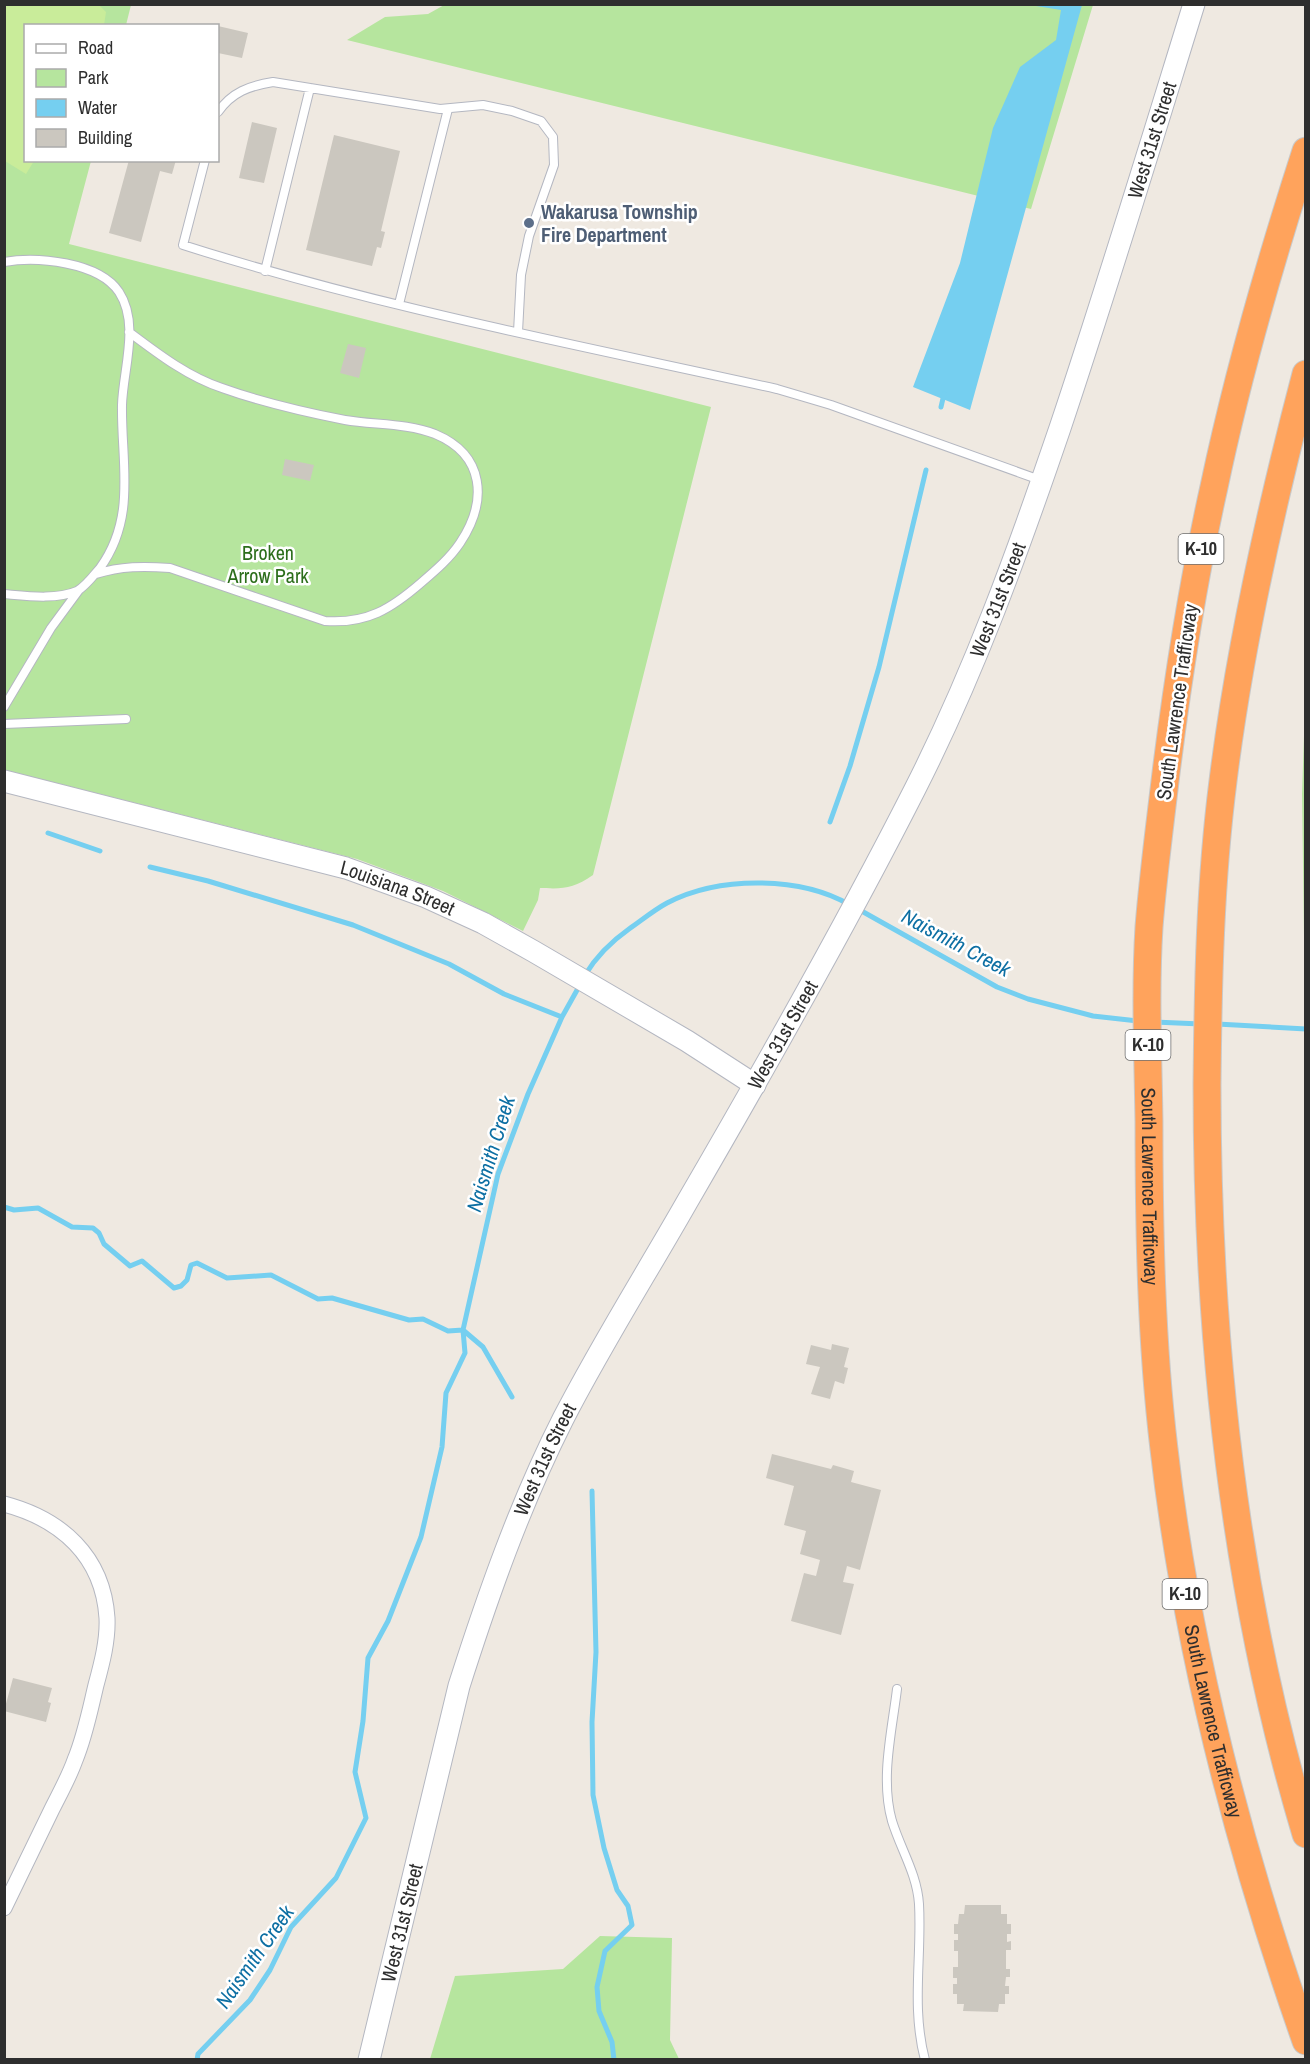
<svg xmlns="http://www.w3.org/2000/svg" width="1310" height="2064" viewBox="0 0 1310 2064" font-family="'Archivo Narrow',sans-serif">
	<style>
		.green { fill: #b6e59e }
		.pitch { fill: #c9ec9a }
		.water { fill: #75cff0 }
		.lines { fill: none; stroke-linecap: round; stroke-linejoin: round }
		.stream { stroke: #75cff0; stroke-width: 5 }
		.building { fill: #cbc7bf }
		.lane-casing { stroke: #b4b7c1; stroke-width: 10 }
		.street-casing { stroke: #b4b7c1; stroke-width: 17 }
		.secondary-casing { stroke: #b4b7c1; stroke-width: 23 }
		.highway-casing { stroke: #c9c9c9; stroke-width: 29 }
		.lane { stroke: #fff; stroke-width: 8 }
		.street { stroke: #fff; stroke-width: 15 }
		.secondary { stroke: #fff; stroke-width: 21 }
		.highway { stroke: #ffa35c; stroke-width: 27 }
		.service-dot { fill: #5c6f8a; stroke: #fff; stroke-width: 2 }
		.labels { text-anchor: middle; stroke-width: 5; stroke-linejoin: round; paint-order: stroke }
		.shield { fill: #fff; stroke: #6d6d6d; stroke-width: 1.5 }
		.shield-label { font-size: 18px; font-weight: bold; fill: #2e2e2e }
		.street-label { font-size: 20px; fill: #2e2e2e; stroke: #fff }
		.service-label { font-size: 20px; font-weight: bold; fill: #4e5e75; stroke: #fff; text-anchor: start }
		.park-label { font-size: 20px; fill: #2c6e1b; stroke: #fff }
		.water-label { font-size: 21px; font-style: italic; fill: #0d6fa3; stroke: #fff }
	</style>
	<rect width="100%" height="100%" fill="#efe9e1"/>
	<path class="green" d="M 446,4 L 1093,5 L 1031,209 L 347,40 L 385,17 L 428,14 Z
		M 5,5 L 131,5 L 126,25 L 26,26 L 26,160 L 91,161 L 69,244 L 711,407 L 593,875 C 573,889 563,889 540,888 L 538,900 L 523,931 L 443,891 L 357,859 L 5,770 Z
		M 1305,707 L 1305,1008 L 1302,794 Z
		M 600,1936 L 672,1938 L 670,2040 L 679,2059 L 430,2059 L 455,1976 L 563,1969 Z"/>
	<path class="pitch" d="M 5,4 L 99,5 L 106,12 L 104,25 L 26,26 L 26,160 L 34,161 L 26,174 L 5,161 Z"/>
	<path class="water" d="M 1030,5 L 1082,5 L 970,410 L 913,387 L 960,263 L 993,128 L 1020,67 L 1056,40 L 1061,10 Z"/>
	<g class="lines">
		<path class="stream" d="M 941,407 L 944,394
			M 830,822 L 850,766 L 879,667 L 926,470
			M 48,833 L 100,851
			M 150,867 L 208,881 L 353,925 L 449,964 L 504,994 L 562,1017
			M 858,909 L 997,987 L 1028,999 L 1093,1016 L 1138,1021
			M 585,975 C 596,957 612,941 629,929 C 642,920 654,910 667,903 C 719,876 800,876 850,905
			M 1154,1022 L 1201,1024
			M 1217,1024 L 1306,1029
			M 4,1207 L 14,1210 L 38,1208 L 72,1227 L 93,1228 L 99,1233 L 104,1244 L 130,1266 L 142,1261 L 174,1288 L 181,1286 L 187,1280 L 191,1265 L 197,1263 L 227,1278 L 271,1275 L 318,1299 L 332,1298 L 409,1320 L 423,1319 L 448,1331 L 463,1330 L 483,1347 L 512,1397
			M 592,1491 L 596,1652 L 592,1722 L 593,1795 L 604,1848 L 617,1890 L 628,1906 L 632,1925 L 605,1951 L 597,1987 L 599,2011 L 612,2042 L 614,2060
			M 197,2060 L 198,2054 L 250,2000 L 270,1970 L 291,1927 L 336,1878 L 366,1818 L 355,1772 L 363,1721 L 368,1658 L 388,1621 L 421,1537 L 442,1447 L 446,1393 L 465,1353 L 463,1330 L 498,1174 L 528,1094 L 562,1017 L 581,983"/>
	</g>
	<path class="building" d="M 218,26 L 248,33 L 242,58 L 218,53 Z
		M 252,122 L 277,128 L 264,183 L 239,178 Z
		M 334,135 L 400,151 L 381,231 L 385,232 L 381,248 L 377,247 L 372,266 L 306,250 Z
		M 129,160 L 176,160 L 172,174 L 160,171 L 141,242 L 109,233 Z
		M 348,344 L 366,348 L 359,378 L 340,373 Z
		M 285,459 L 314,465 L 310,481 L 282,475 Z
		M 832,1344 L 849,1348 L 844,1367 L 848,1368 L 844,1384 L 835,1381 L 830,1399 L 811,1394 L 820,1367 L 806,1364 L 811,1345 L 831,1350 Z
		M 772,1454 L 831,1469 L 833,1465 L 854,1471 L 851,1482 L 881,1490 L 860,1570 L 847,1566 L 843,1582 L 854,1584 L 841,1635 L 791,1621 L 804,1573 L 816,1576 L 820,1560 L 800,1554 L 806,1531 L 784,1525 L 794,1486 L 766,1478 Z
		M 13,1678 L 52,1688 L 48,1702 L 51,1703 L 46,1722 L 4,1711 Z
		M 965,1905 L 1001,1905 L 1001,1914 L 1007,1914 L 1007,1924 L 1011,1924 L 1011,1934 L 1007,1934 L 1007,1942 L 1011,1941 L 1011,1950 L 1006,1950 L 1006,1969 L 1010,1969 L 1010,1977 L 1006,1977 L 1005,1986 L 1009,1986 L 1009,1994 L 1005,1994 L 1005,2004 L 999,2004 L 998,2012 L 963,2011 L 964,2004 L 957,2004 L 957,1994 L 953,1994 L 953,1984 L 957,1984 L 957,1978 L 953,1978 L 953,1967 L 958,1967 L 958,1951 L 954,1951 L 954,1940 L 958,1940 L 958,1934 L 954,1934 L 954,1924 L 958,1924 L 959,1914 L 964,1914 Z"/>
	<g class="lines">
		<g class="lane-casing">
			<path id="lane" d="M 218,112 C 232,92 249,86 273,82 L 440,109 L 483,105 L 512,111 L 541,121 L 553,137 L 554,165 L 529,236 L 521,275 L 518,332
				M 205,160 L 183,245 C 377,307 578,345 777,389 L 831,405 L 1040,480
				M 4,262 C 37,256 99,262 119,292 C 140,324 123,370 122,405 C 121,463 137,517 100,568 C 94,575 85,587 77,591 C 56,600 27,596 4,594
				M 265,271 L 310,88
				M 399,304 L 448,109
				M 96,574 C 121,566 144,566 170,568 L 325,621 C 367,624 391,609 422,582 C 436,570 450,558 460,543 C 488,501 485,455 435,434 C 407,423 374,425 345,420 C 304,412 261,402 222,388 C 188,377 157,353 129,332
				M 4,707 L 51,628 L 79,590
				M 4,724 L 126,719
				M 897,1689 C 892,1731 880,1779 892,1821 C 901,1850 917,1874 919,1904 C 922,1957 911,2007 925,2060"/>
		</g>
		<g class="street-casing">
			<path id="street" d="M 4,1504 C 61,1519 103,1556 107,1618 C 108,1640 102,1663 96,1685 C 90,1710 85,1736 75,1760 C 69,1777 60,1793 52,1809 C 36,1842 20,1875 4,1908"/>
		</g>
		<g class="secondary-casing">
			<g id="secondary">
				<path id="s1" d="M 4,781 L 346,868 L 426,897 L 483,923 L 533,951 L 687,1041 L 755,1085"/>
				<path id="s2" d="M 369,2060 L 459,1686 C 488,1595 520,1504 563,1419 C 601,1345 646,1274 687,1202 C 766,1066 844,929 915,789 C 974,673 1018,551 1060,428 C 1107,288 1150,146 1194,4"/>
			</g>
		</g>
		<g class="highway-casing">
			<g id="highway">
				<path id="s3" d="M 1306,151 C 1270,262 1238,373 1214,487 C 1193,581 1178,677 1166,773 C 1160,824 1153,876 1149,927 C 1145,991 1148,1056 1149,1121 C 1149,1230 1151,1340 1164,1449 C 1187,1651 1239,1850 1306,2041"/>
				<path d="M 1306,374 C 1271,507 1240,644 1223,781 C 1210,883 1208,983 1207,1085 C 1207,1338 1233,1591 1306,1834"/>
			</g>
		</g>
		<use href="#lane" class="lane"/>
		<use href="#street" class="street"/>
		<use href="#secondary" class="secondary"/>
		<use href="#highway" class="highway"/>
	</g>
	<circle class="service-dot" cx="529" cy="223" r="6"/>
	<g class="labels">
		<g class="shield">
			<rect x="1178.5" y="534" width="45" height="30" rx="4.5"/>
			<rect x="1125.5" y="1030" width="45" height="30" rx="4.5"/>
			<rect x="1162.5" y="1579" width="45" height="30" rx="4.5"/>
		</g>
		<g class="shield-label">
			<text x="1201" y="555">K-10</text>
			<text x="1148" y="1051">K-10</text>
			<text x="1185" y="1600">K-10</text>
		</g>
		<g class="street-label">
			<text dy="7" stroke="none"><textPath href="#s2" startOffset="2085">West 31st Street</textPath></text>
			<text dy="7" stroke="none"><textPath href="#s2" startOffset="1600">West 31st Street</textPath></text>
			<text transform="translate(1177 702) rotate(-82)" y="7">South Lawrence Trafficway</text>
			<text dy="7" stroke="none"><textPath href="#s1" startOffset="408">Louisiana Street</textPath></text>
			<text dy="7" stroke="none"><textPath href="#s2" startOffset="1114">West 31st Street</textPath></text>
			<text dy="7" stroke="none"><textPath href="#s3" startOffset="1053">South Lawrence Trafficway</textPath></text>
			<text dy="7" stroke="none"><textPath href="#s2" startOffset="627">West 31st Street</textPath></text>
			<text dy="7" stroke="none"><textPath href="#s3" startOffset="1593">South Lawrence Trafficway</textPath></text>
			<text dy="7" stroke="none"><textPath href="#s2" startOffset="141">West 31st Street</textPath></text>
		</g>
		<g class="service-label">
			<text x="541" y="219">Wakarusa Township<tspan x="541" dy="23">Fire Department</tspan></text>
		</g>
		<g class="park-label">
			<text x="268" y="560">Broken<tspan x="268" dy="23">Arrow Park</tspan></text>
		</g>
		<g class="water-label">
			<text transform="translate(956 943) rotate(28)" y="7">Naismith Creek</text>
			<text transform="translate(491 1154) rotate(-73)" y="7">Naismith Creek</text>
			<text transform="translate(255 1957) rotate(-55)" y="7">Naismith Creek</text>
		</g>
	</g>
	<rect width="1310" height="2064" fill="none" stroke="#2e2e2e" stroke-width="12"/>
	<rect x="24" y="24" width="195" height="138" fill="#ffffff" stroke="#ababab" stroke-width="1.5"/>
	<rect x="36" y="44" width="30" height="9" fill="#ffffff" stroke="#ababab" stroke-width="1.5"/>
	<text x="78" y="54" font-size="18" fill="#2e2e2e">Road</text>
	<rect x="36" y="69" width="30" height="18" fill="#b6e59e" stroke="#ababab" stroke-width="1.5"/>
	<text x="78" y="84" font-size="18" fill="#2e2e2e">Park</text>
	<rect x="36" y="99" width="30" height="18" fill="#75cff0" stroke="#ababab" stroke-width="1.5"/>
	<text x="78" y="114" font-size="18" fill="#2e2e2e">Water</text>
	<rect x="36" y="129" width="30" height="18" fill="#cbc7bf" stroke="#ababab" stroke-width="1.5"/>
	<text x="78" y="144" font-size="18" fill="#2e2e2e">Building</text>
</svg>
